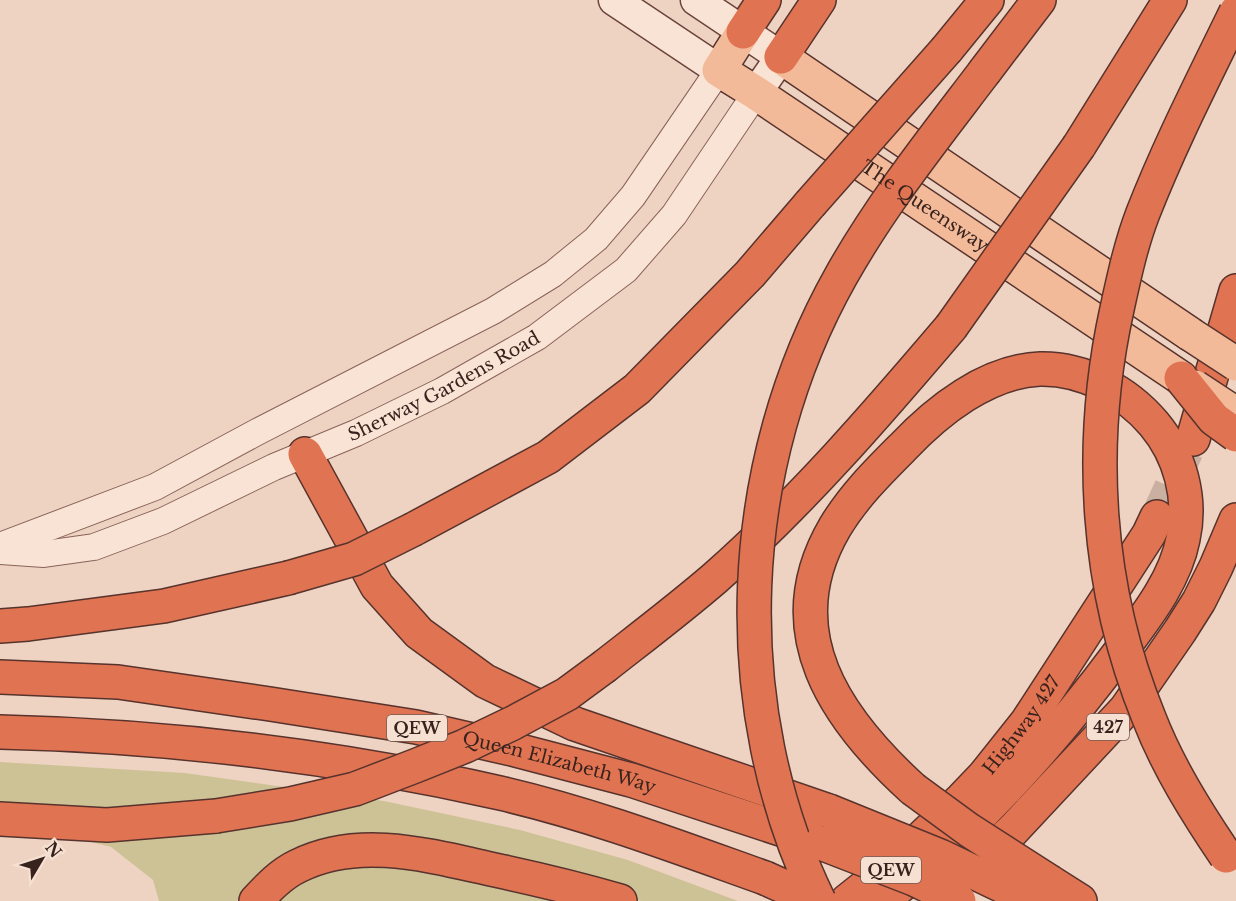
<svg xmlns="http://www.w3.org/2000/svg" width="1236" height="901" viewBox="0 0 1236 901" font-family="'Libre Baskerville',serif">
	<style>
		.green { fill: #cdc296 }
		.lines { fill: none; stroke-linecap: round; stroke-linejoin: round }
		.motorway-tunnel { stroke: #cab0a1; stroke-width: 33; stroke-dasharray: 33 16; stroke-linecap: butt }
		.tertiary-casing { stroke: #896359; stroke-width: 28 }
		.secondary-casing { stroke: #6b443c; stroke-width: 33 }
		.primary-casing { stroke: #57332d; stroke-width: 36 }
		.motorway-casing { stroke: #57332d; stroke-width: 36 }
		.tertiary { stroke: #f9e3d5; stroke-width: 26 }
		.secondary { stroke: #f9e3d5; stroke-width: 30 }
		.primary { stroke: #f3ba99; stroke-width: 33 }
		.motorway { stroke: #e07351; stroke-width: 33 }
		.primary-bridge-casing { stroke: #57332d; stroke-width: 36; stroke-linecap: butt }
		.motorway-bridge-casing { stroke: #57332d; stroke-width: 36; stroke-linecap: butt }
		.primary-bridge { stroke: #f3ba99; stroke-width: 33 }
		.motorway-bridge { stroke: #e07351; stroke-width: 33 }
		.labels { text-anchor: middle; stroke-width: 4.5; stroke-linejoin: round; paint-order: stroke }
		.shield { fill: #f6e0d2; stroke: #715b53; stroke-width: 1.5 }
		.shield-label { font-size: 16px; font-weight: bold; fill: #38221d }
		.street-label { font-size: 18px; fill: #38221d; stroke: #f6e0d2 }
	</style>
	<rect width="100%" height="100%" fill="#efd3c2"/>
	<path class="green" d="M 0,762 L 185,773 L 384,801 L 520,830 L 628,860 L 738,901 L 641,901 L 535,868 L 396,839 L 270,869 L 237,901 L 159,901 L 153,880 L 111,847 L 0,819 Z
		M 408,862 L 533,895 L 553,901 L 271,901 L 315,871 Z"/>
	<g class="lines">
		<path class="motorway-tunnel" d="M 1157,517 L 1187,451"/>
		<g class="tertiary-casing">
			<g id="tertiary">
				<path d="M 0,546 L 155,487 L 257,432 L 493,311 L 553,274 L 596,239 L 633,196 L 719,70"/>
				<path id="s1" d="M 0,551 L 44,554 L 94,547 L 163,521 L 274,467 L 356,433 L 442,391 L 537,337 L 626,270 L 674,215 L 756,93"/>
			</g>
		</g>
		<g class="secondary-casing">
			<path id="secondary" d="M 614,0 L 719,70
				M 696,0 L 781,57 L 756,93"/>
		</g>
		<g class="primary-casing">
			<g id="primary">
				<path id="s2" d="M 743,32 L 719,70 L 756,93 L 1181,378"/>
				<path d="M 781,57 L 1190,334"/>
			</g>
		</g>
		<g class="motorway-casing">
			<g id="motorway">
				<path d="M 743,32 L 764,0"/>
				<path d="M 947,49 L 987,0"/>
				<path d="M 781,57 L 819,0"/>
				<path d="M 985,71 L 1039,0"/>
				<path d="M 1079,146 L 1170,0"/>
				<path d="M 1193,439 L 1236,291"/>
				<path d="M 305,454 L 377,586 L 419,633 L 485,681 L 575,724 L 829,811"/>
				<path d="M 414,529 L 548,457 L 637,389 L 750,274 L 810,204"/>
				<path d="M 0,626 L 28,624 L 164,606 L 288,578"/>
				<path d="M 605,666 C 642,637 679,609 715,578 C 801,502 877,414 951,327"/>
				<path id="s3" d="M 0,677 L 118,682 L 270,704 L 416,727 L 516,750 L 631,780 L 814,840"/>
				<path d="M 0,732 C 169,736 336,756 500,793 C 591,814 678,847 765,878"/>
				<path d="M 0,819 L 107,825 L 216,816"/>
				<path d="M 974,866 L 1012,831 L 1126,709 L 1180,631 L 1199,601 L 1216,567 L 1236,520"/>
				<path d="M 1050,882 L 1080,901"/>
				<path d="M 256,901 C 268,888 281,874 298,866 C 360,835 431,856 495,870 C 537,879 579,889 620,901"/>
				<path id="s4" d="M 847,901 L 896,862 L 962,799 L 984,776 L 1027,722 L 1149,534 L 1157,517"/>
				<path d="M 882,901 C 907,880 933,860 957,838 C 1017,781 1071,718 1120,652 C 1145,618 1175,581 1183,539 C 1192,498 1180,455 1154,424 C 1126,391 1083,368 1040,369 C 987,371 937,411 902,448 C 877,473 853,497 835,527 C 774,631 836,719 913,789"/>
			</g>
		</g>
		<use href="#tertiary" class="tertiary"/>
		<use href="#secondary" class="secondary"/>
		<use href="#primary" class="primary"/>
		<use href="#motorway" class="motorway"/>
		<g class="primary-bridge-casing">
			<path id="primary-bridge" d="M 1190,334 L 1236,364
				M 1195,387 L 1236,414"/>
		</g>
		<g class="motorway-bridge-casing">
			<path id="motorway-bridge" d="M 810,204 L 947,49
				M 951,327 L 1079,146
				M 1181,378 L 1214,419 L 1236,435
				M 288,578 L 354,559 L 414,529
				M 913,789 L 969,830 L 1050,882
				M 829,811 L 940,856 L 1034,901
				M 216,816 L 290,804 L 355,789 L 415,766 L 465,746 L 513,723 L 567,694 L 605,666
				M 821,843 L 914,879 L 959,901
				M 1226,856 C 1197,813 1168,767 1149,718 C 1096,589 1087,445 1117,309 C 1124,277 1131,244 1143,213 C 1170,144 1204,78 1236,12
				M 765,878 L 816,901
				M 819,901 C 724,706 735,464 841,276 C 882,203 935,137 985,71"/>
		</g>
		<use href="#primary-bridge" class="primary-bridge"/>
		<use href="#motorway-bridge" class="motorway-bridge"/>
	</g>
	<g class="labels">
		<g class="shield">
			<rect x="1087" y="714" width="42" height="26" rx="4.5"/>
			<rect x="387" y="715" width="60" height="26" rx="4.5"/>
			<rect x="861" y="857" width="60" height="26" rx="4.5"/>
		</g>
		<g class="shield-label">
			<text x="1108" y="733">427</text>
			<text x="417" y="734">QEW</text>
			<text x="891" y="876">QEW</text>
		</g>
		<g class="street-label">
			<text dy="6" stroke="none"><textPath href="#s2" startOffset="292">The Queensway</textPath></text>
			<text dy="6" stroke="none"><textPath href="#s1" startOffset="480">Sherway Gardens Road</textPath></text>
			<text dy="6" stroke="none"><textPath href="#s4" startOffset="249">Highway 427</textPath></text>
			<text dy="6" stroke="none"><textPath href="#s3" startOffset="567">Queen Elizabeth Way</textPath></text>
		</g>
	</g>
	<g transform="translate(42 859) rotate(51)" stroke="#f6e0d2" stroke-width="4.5" paint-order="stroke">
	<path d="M0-4.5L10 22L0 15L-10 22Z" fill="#38221d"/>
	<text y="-9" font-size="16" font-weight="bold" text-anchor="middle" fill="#38221d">N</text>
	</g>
</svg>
